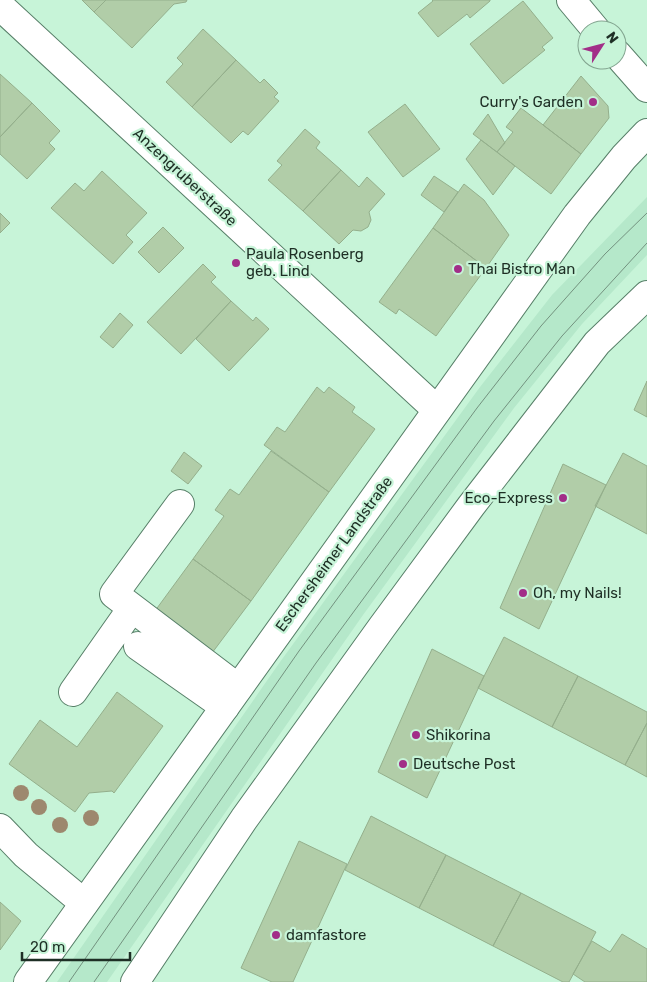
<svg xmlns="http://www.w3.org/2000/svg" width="647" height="982" viewBox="0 0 647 982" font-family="Rubik,sans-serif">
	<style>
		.built { fill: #b5e8ca }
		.building { fill: #b1cda8; stroke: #94af8c }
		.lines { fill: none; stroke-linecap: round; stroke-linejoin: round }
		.minor-casing { stroke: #577f68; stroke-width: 30 }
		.major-casing { stroke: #577f68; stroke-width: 30 }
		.minor { stroke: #fff; stroke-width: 28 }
		.major { stroke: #fff; stroke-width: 28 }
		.tram { stroke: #73927f; stroke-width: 1 }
		.tree { fill: #9d886e }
		.poi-dot { fill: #a22e88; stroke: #c7f4d8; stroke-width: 2 }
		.labels { text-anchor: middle; stroke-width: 4.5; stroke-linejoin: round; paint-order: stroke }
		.poi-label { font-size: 15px; fill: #1e2f25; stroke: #c7f4d8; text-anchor: start }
		.street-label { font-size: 15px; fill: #1e2f25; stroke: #c7f4d8 }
	</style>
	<rect width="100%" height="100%" fill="#c7f4d8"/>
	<path class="built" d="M 647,197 L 647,255 L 582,324 L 514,408 L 363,615 L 107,982 L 57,982 L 280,662 L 480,387 L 552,295 Z"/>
	<path class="building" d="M 82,0 L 106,0 L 94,12 Z
		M 106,0 L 187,0 L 186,2 L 174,4 L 132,48 L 94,12 Z
		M 432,0 L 490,0 L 490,1 L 470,18 L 467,14 L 438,37 L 418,13 L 433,1 Z
		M 523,1 L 553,38 L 542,47 L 545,50 L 503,84 L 470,44 Z
		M 203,29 L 236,60 L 192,107 L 166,82 L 183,64 L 177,58 Z
		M 236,60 L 260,83 L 264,79 L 278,93 L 274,97 L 279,101 L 248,135 L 243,131 L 231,143 L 192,107 Z
		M 0,74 L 32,103 L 0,137 Z
		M 581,76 L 608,106 L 609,118 L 581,154 L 543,125 Z
		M 32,103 L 60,131 L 49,143 L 55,149 L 27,179 L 0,154 L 0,137 Z
		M 405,104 L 440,149 L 403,177 L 368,132 Z
		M 521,108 L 581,154 L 551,194 L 497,152 L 513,132 L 506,127 Z
		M 488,114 L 505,143 L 497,152 L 473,134 Z
		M 305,129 L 320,142 L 316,148 L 341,170 L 303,211 L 268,180 L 282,165 L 277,161 Z
		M 481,140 L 515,166 L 493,195 L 466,159 Z
		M 341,170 L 359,187 L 367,177 L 385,194 L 369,212 L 371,220 L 368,227 L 361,231 L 353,230 L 339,244 L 303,211 Z
		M 102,171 L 147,213 L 126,235 L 133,242 L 113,264 L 51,208 L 75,183 L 84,191 Z
		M 434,176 L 458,192 L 444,212 L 421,195 Z
		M 464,184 L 484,200 L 509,235 L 486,268 L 433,228 Z
		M 0,213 L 10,223 L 0,233 Z
		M 163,227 L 184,248 L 159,273 L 138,252 Z
		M 433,228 L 486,268 L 436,336 L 399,309 L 396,314 L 379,302 Z
		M 203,264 L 216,277 L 211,282 L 231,301 L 181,354 L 147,322 Z
		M 231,301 L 253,321 L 256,317 L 269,329 L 229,371 L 196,339 Z
		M 120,313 L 133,325 L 113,348 L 100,337 Z
		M 647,381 L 647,417 L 634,410 Z
		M 317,387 L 324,393 L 329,387 L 355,407 L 352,412 L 375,429 L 329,492 L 264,445 L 277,427 L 285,432 Z
		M 271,451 L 329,492 L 251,601 L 193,559 L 224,516 L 215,510 L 230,489 L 239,495 Z
		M 184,452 L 202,466 L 188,484 L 171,471 Z
		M 623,453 L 647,466 L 647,534 L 595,506 Z
		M 563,464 L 606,485 L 539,629 L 500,608 Z
		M 193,559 L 251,601 L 209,657 L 152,615 Z
		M 504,637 L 578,676 L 552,727 L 478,688 Z
		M 432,649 L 484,676 L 427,798 L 378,772 Z
		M 578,676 L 647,712 L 647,723 L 625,765 L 552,727 Z
		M 117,692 L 163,726 L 114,793 L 112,791 L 89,793 L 75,812 L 9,764 L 40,720 L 77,747 Z
		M 647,723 L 647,777 L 625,765 Z
		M 371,816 L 446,855 L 419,908 L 345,870 Z
		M 299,841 L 347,864 L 293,982 L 272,982 L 241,968 Z
		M 446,855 L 521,893 L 493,946 L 419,908 Z
		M 521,893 L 596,932 L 569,982 L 563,982 L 493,946 Z
		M 0,902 L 21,921 L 0,950 Z
		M 622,934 L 647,949 L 647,982 L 585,982 L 573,974 L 592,941 L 610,952 Z"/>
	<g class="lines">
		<g class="minor-casing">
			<path id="minor" d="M 571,0 L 596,30
				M 0,6 L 437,410
				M 617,54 L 647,88
				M 180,504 L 114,594 L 238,688
				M 138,646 L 225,707
				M 73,692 L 132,608
				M 0,828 L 26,855 L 84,903"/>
		</g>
		<g class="major-casing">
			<path id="major" d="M 28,982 L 577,215 L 624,157 L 647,133
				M 135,982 L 244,819 L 382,627 L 471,506 L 597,343 L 647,295"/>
		</g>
		<use href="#minor" class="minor"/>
		<use href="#major" class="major"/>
		<path class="tram" d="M 69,982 L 299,651 L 477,408 L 541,326 L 605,254 L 647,213
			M 94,982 L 316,663 L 494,421 L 562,336 L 647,243"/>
	</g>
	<g class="tree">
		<circle cx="21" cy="793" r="8"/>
		<circle cx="39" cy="807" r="8"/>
		<circle cx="91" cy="818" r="8"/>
		<circle cx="60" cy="825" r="8"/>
	</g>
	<g class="poi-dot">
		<circle cx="593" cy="102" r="5"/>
		<circle cx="236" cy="263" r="5"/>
		<circle cx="458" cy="269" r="5"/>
		<circle cx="563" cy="498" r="5"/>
		<circle cx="523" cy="593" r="5"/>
		<circle cx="416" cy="735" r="5"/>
		<circle cx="403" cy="764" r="5"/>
		<circle cx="276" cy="935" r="5"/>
	</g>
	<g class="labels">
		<g class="poi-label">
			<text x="583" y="107" text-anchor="end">Curry's Garden</text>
			<text x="246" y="259">Paula Rosenberg<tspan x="246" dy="17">geb. Lind</tspan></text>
			<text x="468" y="274">Thai Bistro Man</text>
			<text x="553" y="503" text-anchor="end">Eco-Express</text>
			<text x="533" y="598">Oh, my Nails!</text>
			<text x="426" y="740">Shikorina</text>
			<text x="413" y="769">Deutsche Post</text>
			<text x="286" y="940">damfastore</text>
		</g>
		<g class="street-label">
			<text transform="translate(185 177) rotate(43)" y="5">Anzengruberstraße</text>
			<text transform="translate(334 554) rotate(-54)" y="5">Eschersheimer Landstraße</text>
		</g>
	</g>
	<g transform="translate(602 45) rotate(54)"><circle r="24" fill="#c7f4d8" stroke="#83a590"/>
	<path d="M0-4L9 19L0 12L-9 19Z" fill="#a22e88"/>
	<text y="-8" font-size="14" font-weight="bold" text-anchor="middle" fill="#1e2f25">N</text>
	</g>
	<path d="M22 952v8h108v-8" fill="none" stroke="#1e2f25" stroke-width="2.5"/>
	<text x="30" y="952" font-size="15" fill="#1e2f25" stroke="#c7f4d8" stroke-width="4" paint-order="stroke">20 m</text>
</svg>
